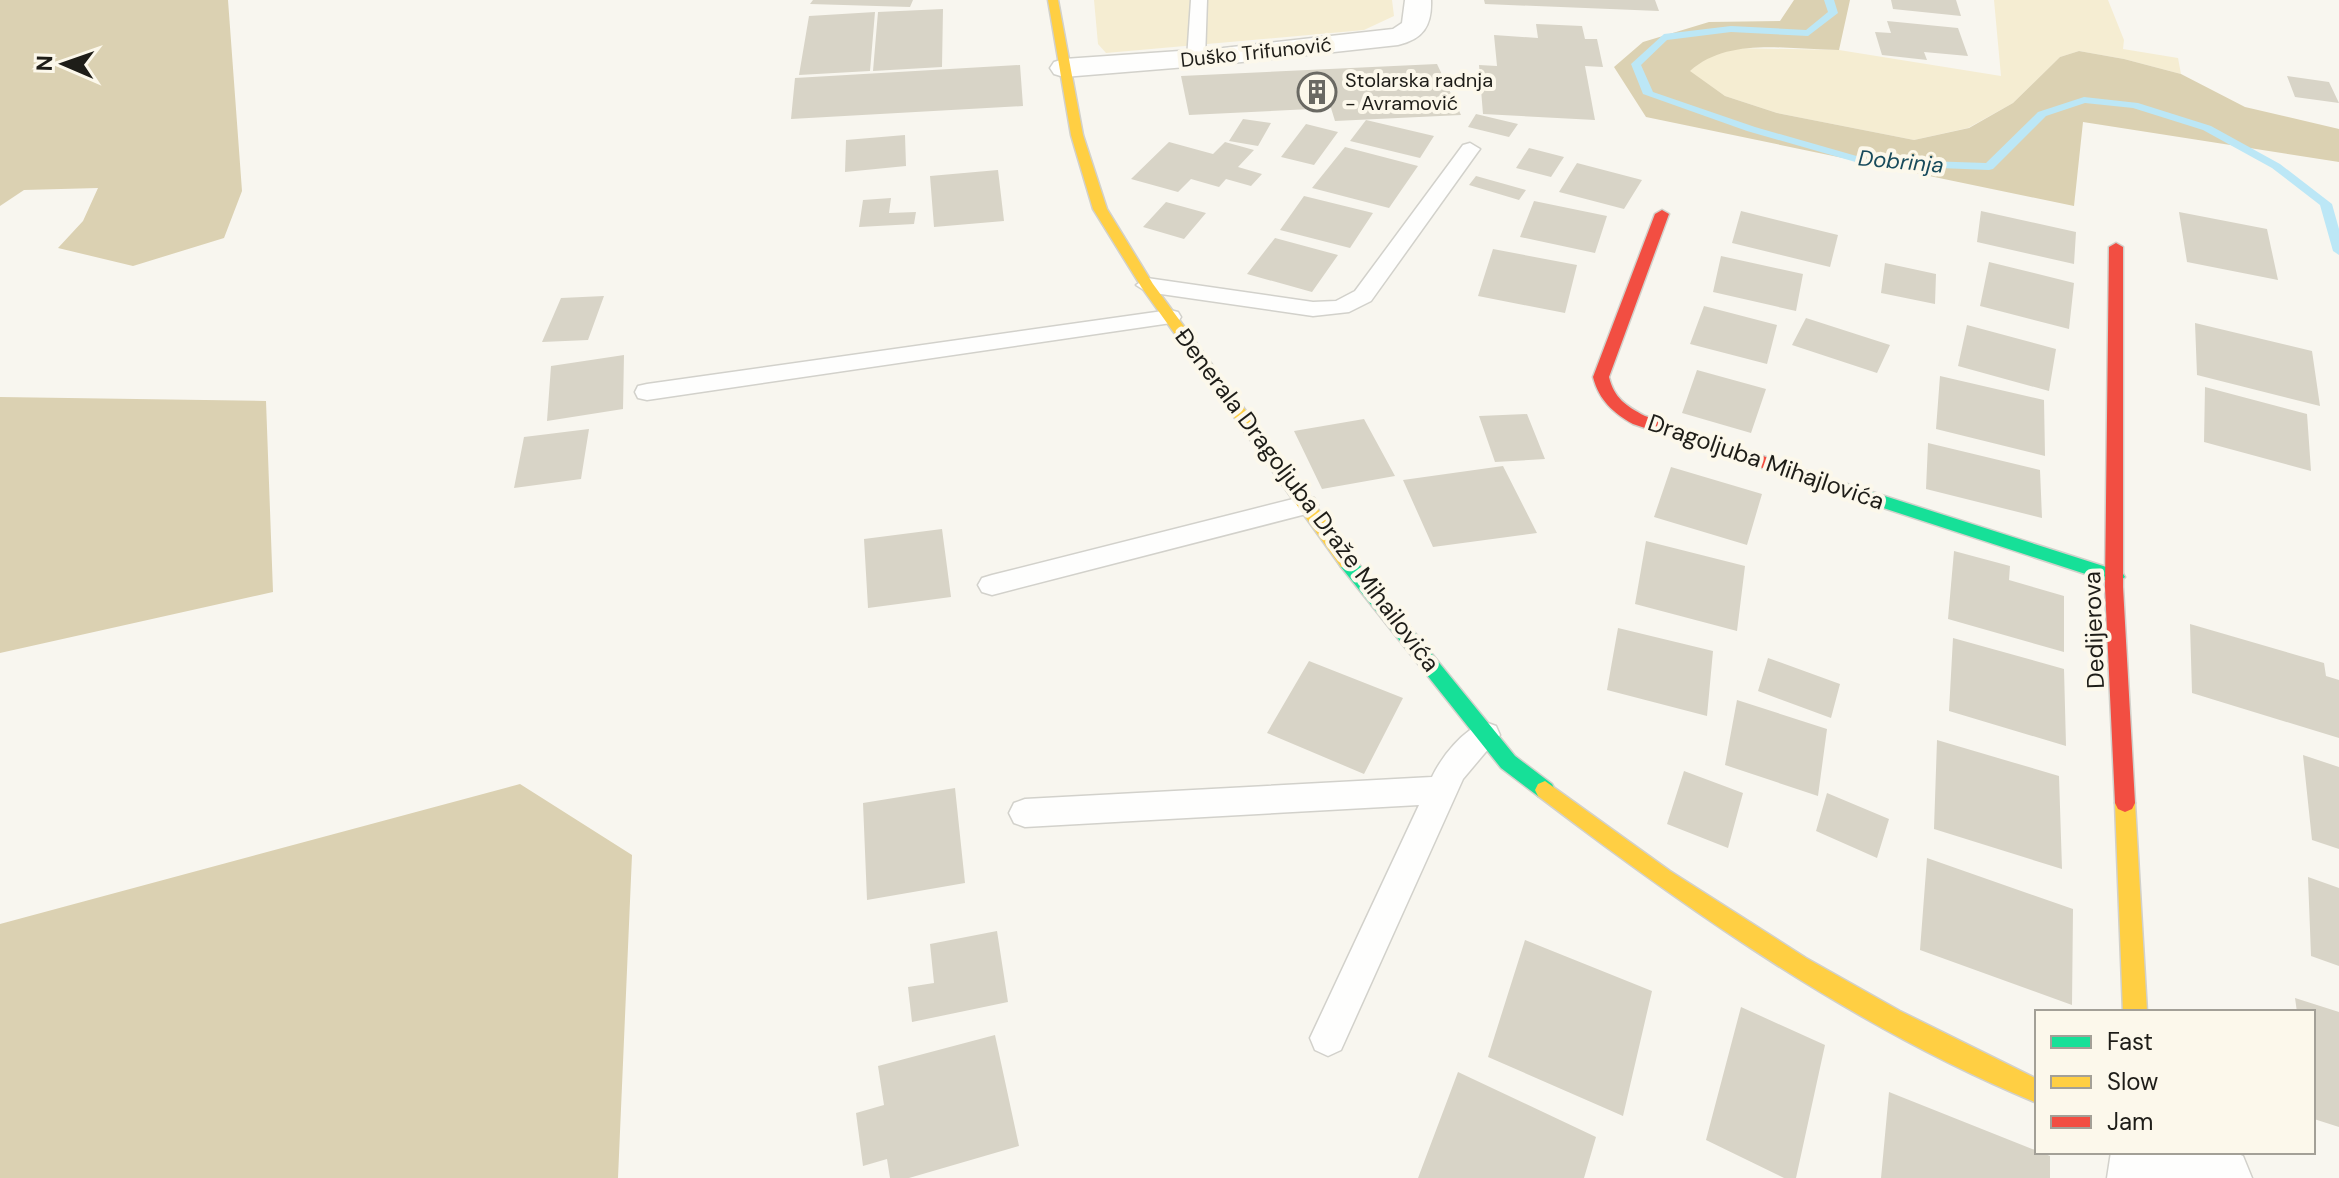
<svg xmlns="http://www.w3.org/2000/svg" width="2339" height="1178" viewBox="0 0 2339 1178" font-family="'DM Sans',sans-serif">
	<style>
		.green { fill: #f5edd2 }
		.forest { fill: #dbd1b2 }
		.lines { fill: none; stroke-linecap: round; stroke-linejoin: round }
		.stream { fill: #bce7f6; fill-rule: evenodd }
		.building { fill: #d8d4c7 }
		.lane-casing { stroke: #d2d1cb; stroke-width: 3 }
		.street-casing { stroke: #d2d1cb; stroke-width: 3 }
		.fast-casing { stroke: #d2d1cb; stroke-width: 3 }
		.slow-casing { stroke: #d2d1cb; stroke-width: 3 }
		.jam-casing { stroke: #d2d1cb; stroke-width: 3 }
		.lane { fill: #fefefd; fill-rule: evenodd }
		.street { fill: #fefefd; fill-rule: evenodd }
		.fast { fill: #16e098; fill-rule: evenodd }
		.slow { fill: #ffcf43; fill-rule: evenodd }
		.jam { fill: #f24e42; fill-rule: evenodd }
		.labels { text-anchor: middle; stroke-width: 8; stroke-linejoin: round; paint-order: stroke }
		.far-street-label { font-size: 20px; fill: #1e1d18; stroke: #fcf8eb }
		.far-poi-label { font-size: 20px; fill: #1e1d18; stroke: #fcf8eb; text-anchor: start }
		.far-water-label { font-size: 22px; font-style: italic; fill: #184b5c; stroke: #fcf8eb }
		.street-label { font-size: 24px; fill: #1e1d18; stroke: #fcf8eb }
	</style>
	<rect width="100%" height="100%" fill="#f8f6ef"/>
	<path class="green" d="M 1094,0 L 1392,0 L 1394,16 L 1364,30 L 1106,53 L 1098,44 Z
		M 1994,0 L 2108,0 L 2124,40 L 2123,49 L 2178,58 L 2181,74 L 2124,59 L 2079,51 L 2060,57 L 2013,103 L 1968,128 L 1914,140 L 1777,113 L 1725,96 L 1689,71 L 1707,58 L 1732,48 L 1839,50 L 2001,76 Z"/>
	<path class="forest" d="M 0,0 L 228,0 L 242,191 L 224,238 L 133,266 L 58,248 L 83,221 L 98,188 L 24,190 L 0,206 Z
		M 1794,0 L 1850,0 L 1839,50 C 1789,50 1729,36 1690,71 L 1725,96 L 1777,113 L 1914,140 L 1969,128 L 2013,103 L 2060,57 L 2079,51 L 2124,59 L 2181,74 L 2245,107 L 2339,129 L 2339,162 L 2083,122 L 2074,206 L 1646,117 L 1614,67 L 1643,42 L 1709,22 L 1780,21 Z
		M 0,397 L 266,401 L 273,592 L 0,653 Z
		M 520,784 L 632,855 L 618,1178 L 0,1178 L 0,924 Z"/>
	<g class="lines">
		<path class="stream" d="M 1824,0 L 1834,0 L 1838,13 L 1808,36 L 1731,32 L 1667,40 L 1641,65 L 1653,92 L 1755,127 L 1867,159 L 1986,163 L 2038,112 L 2084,97 L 2138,103 L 2211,126 L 2280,164 L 2332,204 L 2339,229 L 2339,255 L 2333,251 L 2320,205 L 2272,168 L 2203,130 L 2133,108 L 2085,103 L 2046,116 L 1993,169 L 1989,170 L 1866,165 L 1747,131 L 1643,94 L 1631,64 L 1664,34 L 1731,26 L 1806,30 L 1828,12 Z"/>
	</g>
	<path class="building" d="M 813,0 L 913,0 L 910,7 L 810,4 Z
		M 1484,0 L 1655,0 L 1659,11 L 1485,4 Z
		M 1891,0 L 1956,0 L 1961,16 L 1893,9 Z
		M 943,9 L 942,67 L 873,71 L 878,12 Z
		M 875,12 L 870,71 L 799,75 L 809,16 Z
		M 1887,21 L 1958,28 L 1968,56 L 1924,52 L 1927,60 L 1882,55 L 1875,32 L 1891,33 Z
		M 1536,24 L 1582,26 L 1585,39 L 1597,39 L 1603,67 L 1585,66 L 1595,120 L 1483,114 L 1479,65 L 1497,66 L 1494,35 L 1538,38 Z
		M 1437,64 L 1461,115 L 1335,121 L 1331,108 L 1189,115 L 1181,76 Z
		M 1020,65 L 1023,106 L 791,119 L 795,78 Z
		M 2287,76 L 2329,82 L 2339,103 L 2295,97 Z
		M 1476,114 L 1518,124 L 1509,137 L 1468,127 Z
		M 1243,119 L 1271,123 L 1258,146 L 1229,141 Z
		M 1366,120 L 1434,136 L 1420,158 L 1350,141 Z
		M 1306,124 L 1338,132 L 1314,165 L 1281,157 Z
		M 905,135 L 906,166 L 845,172 L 846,140 Z
		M 1169,142 L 1213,154 L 1225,142 L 1254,150 L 1238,167 L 1262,174 L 1251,186 L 1226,179 L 1219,187 L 1191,179 L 1178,192 L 1131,179 Z
		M 1345,147 L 1418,166 L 1389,208 L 1312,188 Z
		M 1529,148 L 1564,157 L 1551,177 L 1516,168 Z
		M 1577,163 L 1642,180 L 1624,209 L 1559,192 Z
		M 998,170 L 1004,221 L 934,227 L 930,176 Z
		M 1476,176 L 1526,190 L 1519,200 L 1469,185 Z
		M 1304,196 L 1373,213 L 1350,248 L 1280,230 Z
		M 891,198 L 889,213 L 916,212 L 914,224 L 859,227 L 863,200 Z
		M 1534,201 L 1607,216 L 1595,253 L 1520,237 Z
		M 1166,202 L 1206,213 L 1184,239 L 1143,227 Z
		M 1741,211 L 1838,235 L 1830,267 L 1732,243 Z
		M 1981,211 L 2076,232 L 2074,264 L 1977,242 Z
		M 2179,212 L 2267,229 L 2278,280 L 2187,262 Z
		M 1275,238 L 1338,255 L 1312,292 L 1247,274 Z
		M 1493,249 L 1577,265 L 1565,313 L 1478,296 Z
		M 1721,256 L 1803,274 L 1796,311 L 1713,292 Z
		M 1989,262 L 2074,283 L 2069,329 L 1980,306 Z
		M 1885,263 L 1936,274 L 1935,304 L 1881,293 Z
		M 604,296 L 588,340 L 542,342 L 561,298 Z
		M 1704,306 L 1777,325 L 1767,364 L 1690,344 Z
		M 1806,318 L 1890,345 L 1877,373 L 1792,345 Z
		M 2195,323 L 2312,351 L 2320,406 L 2197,375 Z
		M 1967,325 L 2056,349 L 2049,391 L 1958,366 Z
		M 624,355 L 623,409 L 547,421 L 551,366 Z
		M 1697,370 L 1766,389 L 1751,433 L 1682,413 Z
		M 1940,376 L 2044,400 L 2045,456 L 1936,429 Z
		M 2205,387 L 2307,414 L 2311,471 L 2204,442 Z
		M 1527,414 L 1545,459 L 1495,462 L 1479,416 Z
		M 1364,419 L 1395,476 L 1322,489 L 1294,431 Z
		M 589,429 L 581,479 L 514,488 L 524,437 Z
		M 1928,443 L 2040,470 L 2042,518 L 1926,489 Z
		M 1503,466 L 1537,533 L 1433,547 L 1403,480 Z
		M 1671,467 L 1762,494 L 1747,545 L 1654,517 Z
		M 942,529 L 951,597 L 868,608 L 864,539 Z
		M 1646,541 L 1745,566 L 1737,631 L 1635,604 Z
		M 1954,551 L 2010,566 L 2009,580 L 2064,596 L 2064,652 L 1948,619 Z
		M 2190,624 L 2324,663 L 2326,676 L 2339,680 L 2339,738 L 2192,693 Z
		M 1618,628 L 1713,651 L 1707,716 L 1607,690 Z
		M 1953,638 L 2064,669 L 2066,746 L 1949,711 Z
		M 1768,658 L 1840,684 L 1831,718 L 1758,691 Z
		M 1309,661 L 1403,698 L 1364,774 L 1267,733 Z
		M 1737,700 L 1827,729 L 1818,796 L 1725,765 Z
		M 1937,740 L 2059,776 L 2062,869 L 1934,829 Z
		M 2303,755 L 2339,767 L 2339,849 L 2312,840 Z
		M 1684,771 L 1743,793 L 1728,848 L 1667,824 Z
		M 955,788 L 965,883 L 867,900 L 863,803 Z
		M 1827,793 L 1889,819 L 1877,858 L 1816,831 Z
		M 1927,858 L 2073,909 L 2072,1005 L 1920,950 Z
		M 2308,877 L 2339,888 L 2339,966 L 2311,956 Z
		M 997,931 L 1008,1002 L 912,1022 L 908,987 L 934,983 L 930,944 Z
		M 1525,940 L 1652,991 L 1623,1116 L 1488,1057 Z
		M 2295,998 L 2339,1012 L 2339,1127 L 2314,1119 L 2313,1012 L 2297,1012 Z
		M 1741,1007 L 1825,1045 L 1796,1178 L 1784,1178 L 1706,1140 Z
		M 995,1035 L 1019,1146 L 909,1178 L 890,1178 L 887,1159 L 863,1166 L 856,1113 L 884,1105 L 878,1066 Z
		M 1458,1072 L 1596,1137 L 1584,1178 L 1418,1178 Z
		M 1889,1092 L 2050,1156 L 2050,1178 L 1881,1178 Z"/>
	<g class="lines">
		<g class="lane-casing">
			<path id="lane" d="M 1191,0 L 1207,0 L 1205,59 L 1196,64 L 1187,59 Z
				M 1470,143 L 1480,149 L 1477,153 L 1371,301 L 1349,312 L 1313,316 L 1147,292 L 1136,285 L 1147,278 L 1313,302 L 1336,301 L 1355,291 L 1463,145 Z
				M 1170,310 L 1178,312 L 1181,317 L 1178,322 L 647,400 L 638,398 L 635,392 L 638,386 L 647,384 Z
				M 1305,496 L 1314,498 L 1318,505 L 1314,512 L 992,595 L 982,592 L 978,585 L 982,578 L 992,575 Z
				M 1485,722 L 1496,726 L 1500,735 L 1463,779 L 1341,1050 L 1328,1056 L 1315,1050 L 1310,1038 L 1419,805 L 1025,827 L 1014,823 L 1009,813 L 1014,803 L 1025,799 L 1432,777 C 1442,756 1463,730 1485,722 Z"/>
		</g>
		<g class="street-casing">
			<path id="street" d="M 1405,0 L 1431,0 C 1432,26 1423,39 1398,45 L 1223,64 L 1064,77 L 1054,74 L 1050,68 L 1054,62 L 1064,59 L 1223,48 L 1393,29 L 1402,23 Z
				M 2111,1152 L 2234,1152 L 2243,1156 L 2252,1178 L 2107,1178 Z"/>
		</g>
		<g class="fast-casing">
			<path id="fast" d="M 1819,475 L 2122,572 L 2125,577 L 2116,584 L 1813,485 L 1811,481 L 1813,477 Z
				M 1347,556 L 1353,557 L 1515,756 L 1552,784 L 1555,790 L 1552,796 L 1545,799 L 1538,796 L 1501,768 L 1341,567 L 1338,562 Z"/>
		</g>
		<g class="slow-casing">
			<path id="slow" d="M 1048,0 L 1058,0 L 1083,135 L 1107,209 L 1153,284 L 1353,557 L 1356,562 L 1353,567 L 1341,567 L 1142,288 L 1093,209 L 1071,135 Z
				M 1545,781 L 1670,871 L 1806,958 L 1900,1011 L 2037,1079 L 2037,1103 C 1857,1029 1692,913 1538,796 L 1535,790 L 1538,784 Z
				M 2125,794 L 2132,797 L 2135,803 L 2147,1012 L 2123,1012 L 2115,803 L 2118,797 Z"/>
		</g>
		<g class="jam-casing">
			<path id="jam" d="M 1662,210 L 1669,214 L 1609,377 C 1614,398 1626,406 1645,416 L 1825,477 L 1827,481 L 1825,485 L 1813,485 L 1633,424 C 1613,413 1599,400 1593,377 L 1655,214 Z
				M 2116,243 L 2123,247 L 2123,587 L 2135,803 L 2132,809 L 2125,812 L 2118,809 L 2115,803 L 2105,587 L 2109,247 Z"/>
		</g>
		<use href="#lane" class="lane"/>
		<use href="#street" class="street"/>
		<use href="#fast" class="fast"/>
		<use href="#slow" class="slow"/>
		<use href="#jam" class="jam"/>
	</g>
	<defs>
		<g id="building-ring" transform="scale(2)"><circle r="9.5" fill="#fcf8eb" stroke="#6a6963" stroke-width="1.5"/><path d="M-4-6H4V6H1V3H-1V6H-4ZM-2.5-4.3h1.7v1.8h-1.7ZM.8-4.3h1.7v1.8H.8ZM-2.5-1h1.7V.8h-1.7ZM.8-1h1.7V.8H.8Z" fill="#6a6963"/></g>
	</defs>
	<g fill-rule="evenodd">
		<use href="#building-ring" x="1317" y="92"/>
	</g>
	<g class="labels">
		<g class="far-street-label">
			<text transform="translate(1256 52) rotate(-6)" y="7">Duško Trifunović</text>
		</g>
		<g class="far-poi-label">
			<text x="1345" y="87">Stolarska radnja<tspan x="1345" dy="23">- Avramović</tspan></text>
		</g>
		<g class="far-water-label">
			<text transform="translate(1901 161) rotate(5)" y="8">Dobrinja</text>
		</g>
		<g class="street-label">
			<text transform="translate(1766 462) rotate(19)" y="8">Dragoljuba Mihajlovića</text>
			<text transform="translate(1307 500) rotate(53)" y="8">Đenerala Dragoljuba Draže Mihailovića</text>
			<text transform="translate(2094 630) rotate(-92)" y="8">Dedijerova</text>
		</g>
	</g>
	<rect x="2035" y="1010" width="280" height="144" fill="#fcf8eb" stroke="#a3a097" stroke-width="2"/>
	<rect x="2051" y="1036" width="40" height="12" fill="#16e098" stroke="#a3a097" stroke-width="2"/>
	<text x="2107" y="1050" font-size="24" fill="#1e1d18">Fast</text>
	<rect x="2051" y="1076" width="40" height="12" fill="#ffcf43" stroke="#a3a097" stroke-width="2"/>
	<text x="2107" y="1090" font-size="24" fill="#1e1d18">Slow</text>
	<rect x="2051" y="1116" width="40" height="12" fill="#f24e42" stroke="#a3a097" stroke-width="2"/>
	<text x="2107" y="1130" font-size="24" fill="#1e1d18">Jam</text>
	<g transform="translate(64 64) rotate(272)" stroke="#fcf8eb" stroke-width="6" paint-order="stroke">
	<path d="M0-6L14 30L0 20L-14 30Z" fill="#1e1d18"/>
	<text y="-12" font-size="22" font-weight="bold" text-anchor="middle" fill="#1e1d18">N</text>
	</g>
</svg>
